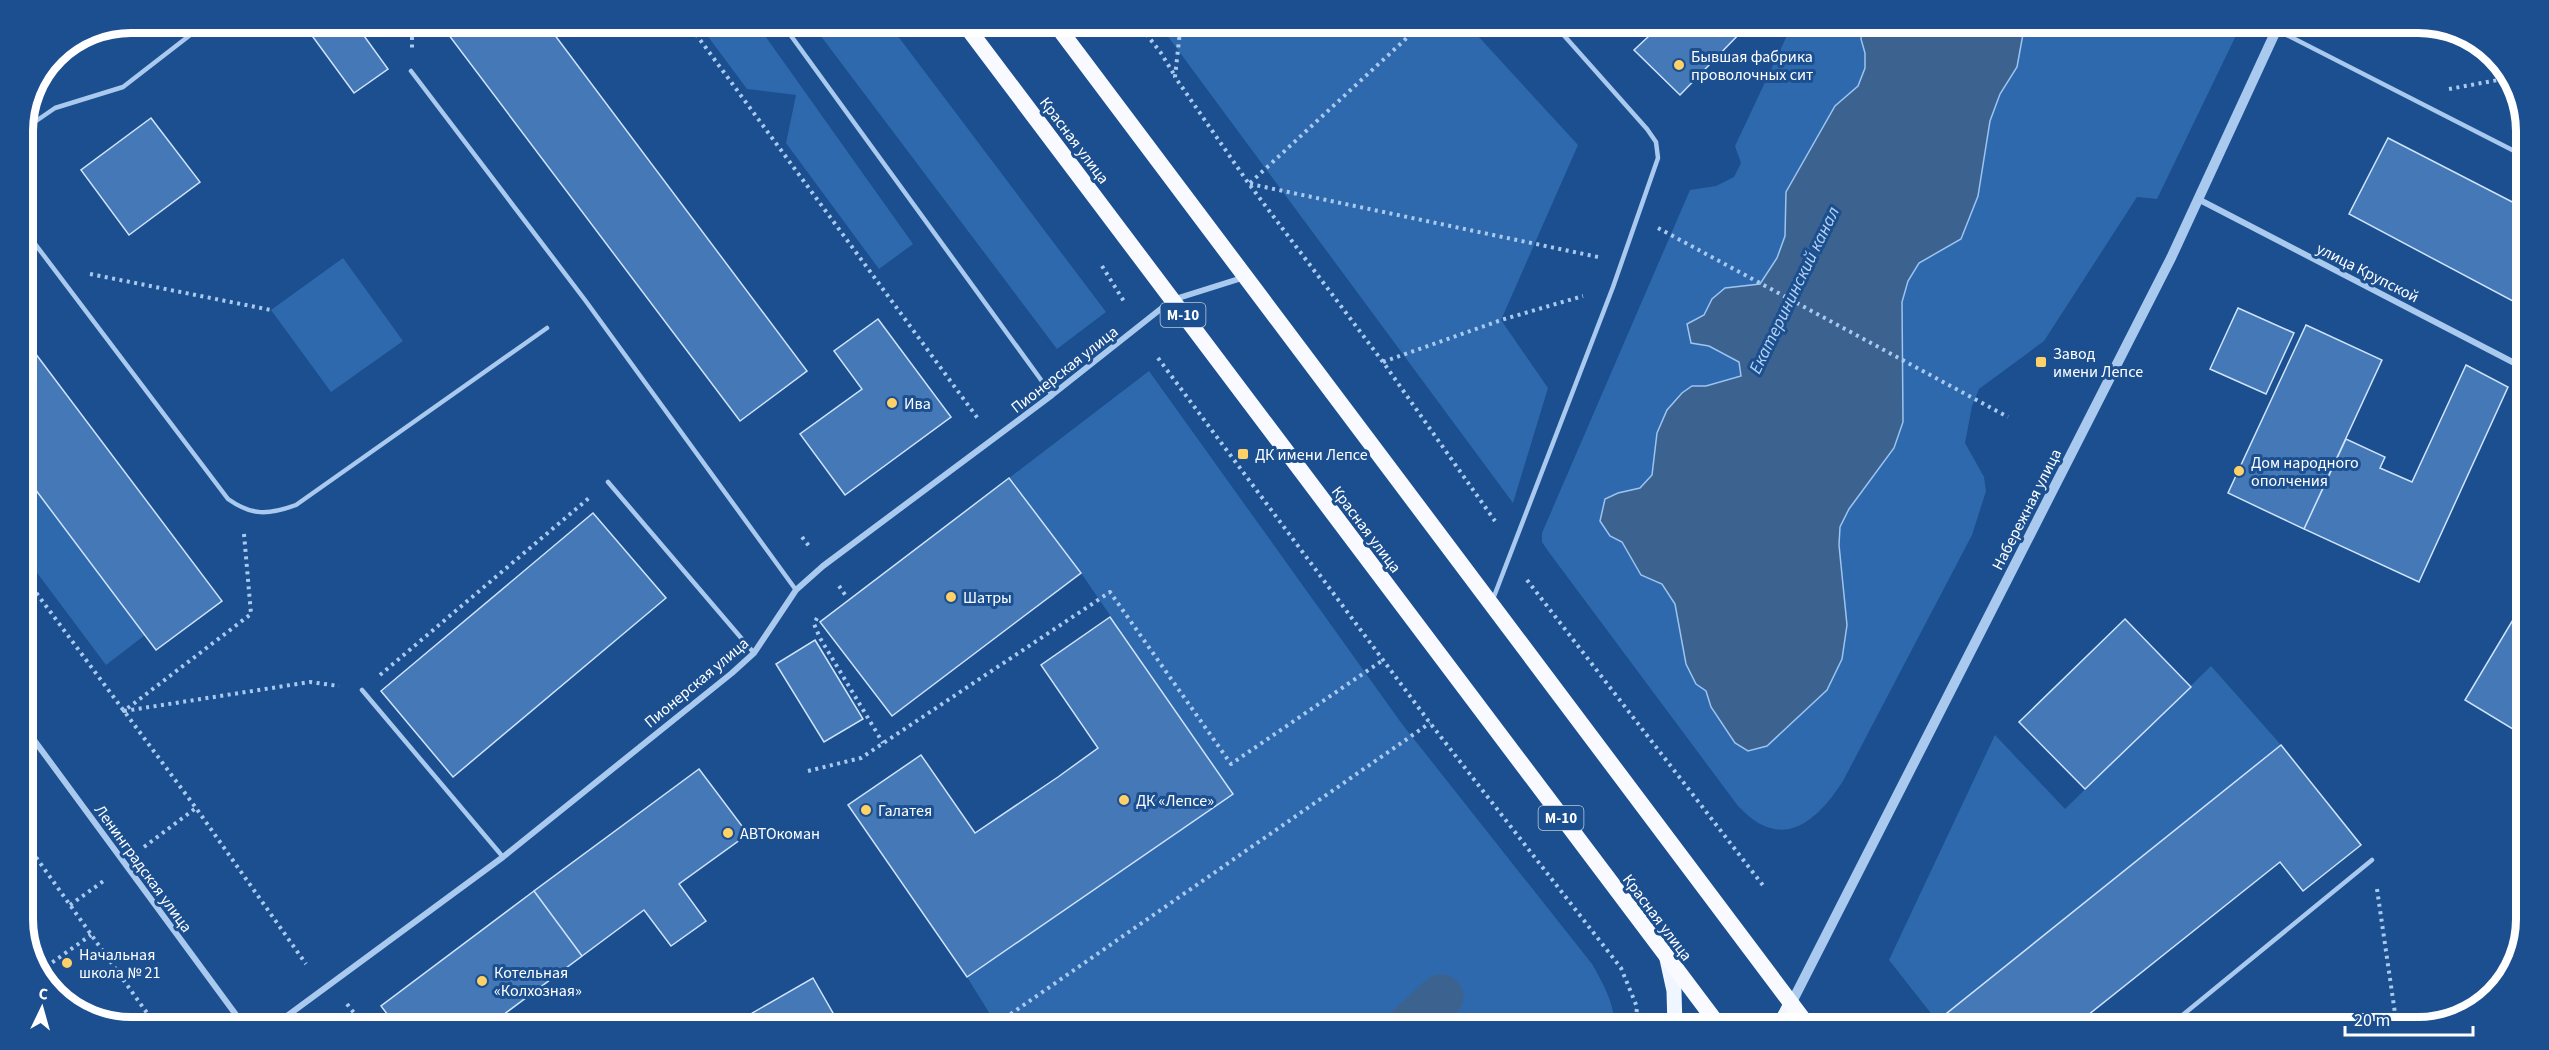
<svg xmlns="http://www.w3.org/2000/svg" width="2549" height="1050" viewBox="0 0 2549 1050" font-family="'Source Sans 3',sans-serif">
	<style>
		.green { fill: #2e69ad }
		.water { fill: #3c6290; stroke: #9cc4f0; stroke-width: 1.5 }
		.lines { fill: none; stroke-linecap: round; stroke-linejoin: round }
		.canal { stroke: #3c6290; stroke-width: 45 }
		.building { fill: #4478b7; stroke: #cfe3fa; stroke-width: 1.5 }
		.path { stroke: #a9c9ee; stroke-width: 4; stroke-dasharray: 3 4.5; stroke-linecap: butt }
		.service { stroke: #a9c9ee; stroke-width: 4.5 }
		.minor { stroke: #a9c9ee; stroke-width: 6 }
		.tertiary { stroke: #a9c9ee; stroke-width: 10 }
		.primary { stroke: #f0f6ff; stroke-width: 15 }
		.trunk { stroke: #f8faff; stroke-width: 16 }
		.poi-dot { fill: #ffd166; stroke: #1b4f8f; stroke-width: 2 }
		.labels { text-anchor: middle; stroke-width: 6; stroke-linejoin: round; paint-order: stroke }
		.shield { fill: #1b4f8f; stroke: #bbcadd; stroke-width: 1.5 }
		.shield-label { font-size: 15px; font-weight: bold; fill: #fff }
		.poi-label { font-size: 16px; fill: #fff; stroke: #1b4f8f; text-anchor: start }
		.street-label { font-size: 16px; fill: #fff; stroke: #1b4f8f }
		.water-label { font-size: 18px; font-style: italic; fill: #b5d3f5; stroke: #1b4f8f }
		.rim { fill: none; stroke: #fff; stroke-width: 8 }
	</style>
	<rect width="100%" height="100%" fill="#1b4f8f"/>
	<path class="green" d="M 698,23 L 756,23 L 913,244 L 879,269 L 786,143 L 796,95 L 747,89 Z
		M 811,23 L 888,23 L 1106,312 L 1057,349 Z
		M 1158,23 L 1466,23 L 1578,145 L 1501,320 L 1548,388 L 1513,503 Z
		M 1793,23 L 2242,23 L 2157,199 L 2137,197 L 2044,341 L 1979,389 L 1972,406 L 1965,443 L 1984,477 L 1986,491 L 1972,535 L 1843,781 C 1815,824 1781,852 1738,806 L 1548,551 L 1542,542 L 1542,533 L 1690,190 L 1716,186 L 1734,177 L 1741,163 L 1735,146 Z
		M 343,258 L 403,341 L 331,392 L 271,310 Z
		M 1149,371 L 1402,724 L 1592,964 C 1604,985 1614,1003 1615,1027 L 974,1027 L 990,1014 L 967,977 L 1233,794 L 1081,573 L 1009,478 Z
		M 23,473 L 145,635 L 106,665 L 23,554 Z
		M 2211,666 L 2281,745 L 1937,1021 L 1889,960 L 1995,735 L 2065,809 Z"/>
	<path class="water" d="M 1863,23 L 2025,23 L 2017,67 L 2000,94 L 1990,121 L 1978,196 L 1961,239 L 1919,263 L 1908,281 L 1902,302 L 1903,422 L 1894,448 L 1849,509 L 1840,527 L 1839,545 L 1847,625 L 1842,659 L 1827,690 L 1767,746 L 1748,751 L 1735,743 L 1711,707 L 1706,691 L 1696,684 L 1686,664 L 1675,604 L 1662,584 L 1641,575 L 1622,542 L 1610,536 L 1600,521 L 1605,499 L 1618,493 L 1640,488 L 1652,475 L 1657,433 L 1667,410 L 1682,393 L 1692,386 L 1706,386 L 1741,376 L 1739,362 L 1709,346 L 1691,343 L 1687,324 L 1704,315 L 1712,299 L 1725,288 L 1760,284 L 1777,258 L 1785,236 L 1786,192 L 1835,106 L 1858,86 L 1865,68 L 1865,53 L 1861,39 Z"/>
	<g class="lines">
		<path class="canal" d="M 1408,1027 L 1441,997"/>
	</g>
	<path class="building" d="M 302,22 L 354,22 L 388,69 L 354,93 Z
		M 439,22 L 545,22 L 807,371 L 740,421 Z
		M 1635,22 L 1737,22 L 1744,29 L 1680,95 L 1634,50 L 1649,36 Z
		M 151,118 L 200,182 L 129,235 L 81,170 Z
		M 2388,138 L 2526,209 L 2526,308 L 2349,214 Z
		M 2238,308 L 2294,333 L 2266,394 L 2210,369 Z
		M 878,319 L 951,417 L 845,495 L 800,434 L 862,389 L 834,351 Z
		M 2306,325 L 2382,360 L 2304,529 L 2228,493 Z
		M 23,337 L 222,601 L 156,650 L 23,473 Z
		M 2466,365 L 2508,387 L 2419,582 L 2304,529 L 2346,439 L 2385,457 L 2380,468 L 2412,482 Z
		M 1009,478 L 1081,573 L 892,716 L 820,622 Z
		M 593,513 L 666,598 L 453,777 L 381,691 Z
		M 2526,598 L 2526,725 L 2521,734 L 2465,700 Z
		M 1110,617 L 1233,794 L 967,977 L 848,805 L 921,755 L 975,833 L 1058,777 L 1098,748 L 1041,665 Z
		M 2125,619 L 2191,687 L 2085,789 L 2019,722 Z
		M 815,640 L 863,719 L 824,742 L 776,664 Z
		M 2281,745 L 2361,845 L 2303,891 L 2280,862 L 2073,1027 L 1942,1027 L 1937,1021 Z
		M 699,769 L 748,834 L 679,884 L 706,921 L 671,946 L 644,910 L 582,956 L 534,891 Z
		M 534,891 L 582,956 L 491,1024 L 494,1027 L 397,1027 L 381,1006 Z
		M 813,978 L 841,1027 L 728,1027 Z"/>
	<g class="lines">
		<path class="path" d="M 412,22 L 412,49
			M 687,22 L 979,420
			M 1137,22 L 1161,53 L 1175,76
			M 1181,22 L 1175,77 L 1249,184 L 1383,362 L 1495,521
			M 2449,89 L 2509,78
			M 1250,183 L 1424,22
			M 1250,184 L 1598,257
			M 1658,228 L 2008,417
			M 1102,266 L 1125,303
			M 90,274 L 271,310
			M 1158,358 L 1430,723 L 1621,968 L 1637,1007 L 1635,1027
			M 1383,362 L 1501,320 L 1583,296
			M 244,534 L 251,614 L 124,711 L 310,682 L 339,686
			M 802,537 L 809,546
			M 23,575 L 196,808 L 306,964
			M 1527,580 L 1765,888
			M 839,586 L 846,596
			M 817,618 L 814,624 L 820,638 L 883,743
			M 380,675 L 589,498
			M 808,771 L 861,758 L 1110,592 L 1231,764 L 1383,660
			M 23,839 L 157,1027
			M 144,847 L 196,808
			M 2377,889 L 2397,1027
			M 70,905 L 105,880
			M 40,971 L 91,935
			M 347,1004 L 365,1027
			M 992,1027 L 1430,723"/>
		<path class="service" d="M 781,22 L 1052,395
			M 2277,30 L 2526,157
			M 411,71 L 585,300 L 796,590
			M 23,130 L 55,108 L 123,87 L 207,22
			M 23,228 L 228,499 C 252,516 268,515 296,505 L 547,328
			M 608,482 L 754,653
			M 1493,599 L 1613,287 L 1658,158 L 1656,142 L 1647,129 L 1552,22
			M 362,690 L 503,857
			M 2168,1027 L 2372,860"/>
		<path class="minor" d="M 2198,199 L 2526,369
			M 23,725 L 245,1027
			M 272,1027 L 503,857 L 732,673 L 754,653 L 796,590 L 823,566 L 1052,395 L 1172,300 L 1242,278"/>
		<path class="tertiary" d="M 1791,1004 L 2171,258 L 2280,22"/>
		<path class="primary" d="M 1667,959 L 1674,991 L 1675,1027
			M 1779,1027 L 1791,1004"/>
		<path class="trunk" d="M 963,22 L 1720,1027
			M 1054,22 L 1809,1027"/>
	</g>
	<g class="poi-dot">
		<circle cx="1679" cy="65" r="6"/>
		<rect x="2035" y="356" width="12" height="12" rx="3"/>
		<circle cx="892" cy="403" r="6"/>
		<rect x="1237" y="448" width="12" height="12" rx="3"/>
		<circle cx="2239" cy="471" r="6"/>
		<circle cx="951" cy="597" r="6"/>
		<circle cx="1124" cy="800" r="6"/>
		<circle cx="866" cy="810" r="6"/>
		<circle cx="728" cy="833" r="6"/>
		<circle cx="67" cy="963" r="6"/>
		<circle cx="482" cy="981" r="6"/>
	</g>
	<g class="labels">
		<g class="shield">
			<rect x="1160.5" y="303" width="45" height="24" rx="4.5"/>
			<rect x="1538.5" y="806" width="45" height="24" rx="4.5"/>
		</g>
		<g class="shield-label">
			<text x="1183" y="320">М-10</text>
			<text x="1561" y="823">М-10</text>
		</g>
		<g class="poi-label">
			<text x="1691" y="62">Бывшая фабрика<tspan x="1691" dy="18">проволочных сит</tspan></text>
			<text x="2053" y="359">Завод<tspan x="2053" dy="18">имени Лепсе</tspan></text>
			<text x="904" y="409">Ива</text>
			<text x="1255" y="460">ДК имени Лепсе</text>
			<text x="2251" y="468">Дом народного<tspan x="2251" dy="18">ополчения</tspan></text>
			<text x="963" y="603">Шатры</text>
			<text x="1136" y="806">ДК «Лепсе»</text>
			<text x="878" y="816">Галатея</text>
			<text x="740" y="839">АВТОкоман</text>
			<text x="79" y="960">Начальная<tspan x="79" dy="18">школа № 21</tspan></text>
			<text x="494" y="978">Котельная<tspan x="494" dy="18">«Колхозная»</tspan></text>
		</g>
		<g class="street-label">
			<text transform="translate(1075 140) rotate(53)" y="6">Красная улица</text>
			<text transform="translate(2368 272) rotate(27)" y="6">улица Крупской</text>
			<text transform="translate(1064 369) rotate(-38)" y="6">Пионерская улица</text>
			<text transform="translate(2026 509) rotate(-63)" y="6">Набережная улица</text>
			<text transform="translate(1367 529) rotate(53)" y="6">Красная улица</text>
			<text transform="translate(696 682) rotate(-40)" y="6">Пионерская улица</text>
			<text transform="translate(144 868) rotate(54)" y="6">Ленинградская улица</text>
			<text transform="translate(1658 917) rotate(53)" y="6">Красная улица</text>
		</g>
		<g class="water-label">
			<text transform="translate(1794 290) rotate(-64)" y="6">Екатерининский канал</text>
		</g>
	</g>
	<path d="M0 0H2549V1050H0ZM131 33H2418A98 98 0 0 1 2516 131V919A98 98 0 0 1 2418 1017H131A98 98 0 0 1 33 919V131A98 98 0 0 1 131 33Z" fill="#1b4f8f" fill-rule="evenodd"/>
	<path class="rim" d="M131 33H2418A98 98 0 0 1 2516 131V919A98 98 0 0 1 2418 1017H131A98 98 0 0 1 33 919V131A98 98 0 0 1 131 33Z"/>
	<g transform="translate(42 1008) rotate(5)" stroke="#1b4f8f" stroke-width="4.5" paint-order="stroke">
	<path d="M0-4.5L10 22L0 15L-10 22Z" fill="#ffffff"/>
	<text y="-9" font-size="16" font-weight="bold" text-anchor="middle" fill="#ffffff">С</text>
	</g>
	<path d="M2345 1026v9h128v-9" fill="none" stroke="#ffffff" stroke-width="3"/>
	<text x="2354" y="1026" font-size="18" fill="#ffffff" stroke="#1b4f8f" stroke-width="4.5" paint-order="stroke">20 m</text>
</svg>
